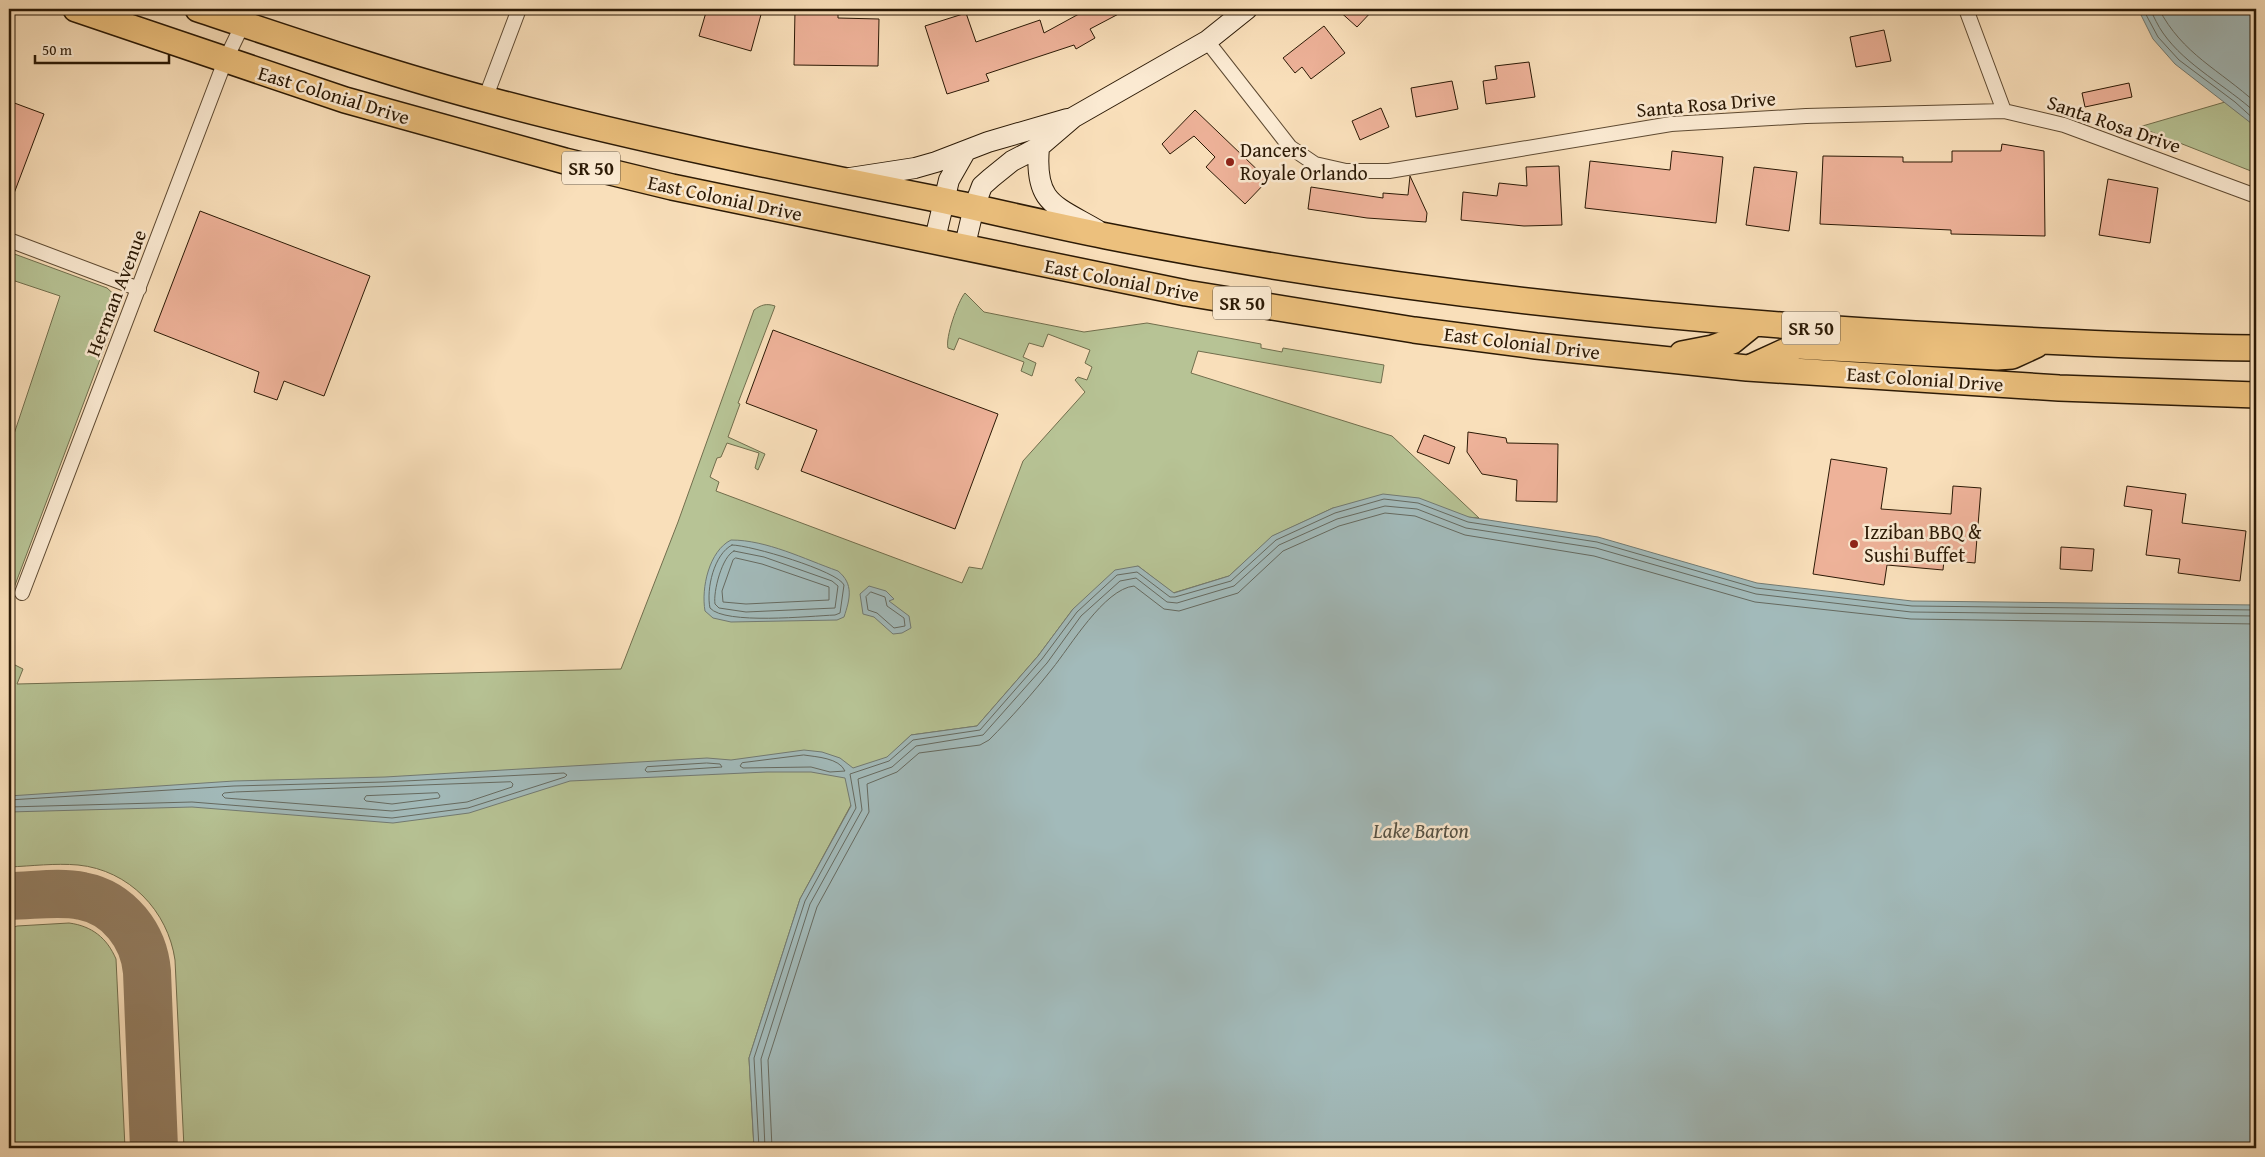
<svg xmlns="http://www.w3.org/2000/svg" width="2265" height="1157" viewBox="0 0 2265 1157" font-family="'Gentium Book Plus',serif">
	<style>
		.green { fill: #b7c395; stroke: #716e4d }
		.water { fill: #a2baba; stroke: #727a72 }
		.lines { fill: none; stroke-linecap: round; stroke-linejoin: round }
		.shore { stroke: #666a60; stroke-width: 1 }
		.taxiway { stroke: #927c60; stroke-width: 48 }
		.building { fill: #eeb299; stroke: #2b1905 }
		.street-casing { stroke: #5e4a32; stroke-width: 16 }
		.secondary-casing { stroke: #2b1905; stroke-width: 22 }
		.highway-casing { stroke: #2b1905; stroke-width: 28 }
		.street { stroke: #fbead2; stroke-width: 14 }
		.secondary { stroke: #fbead2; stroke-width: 20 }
		.highway { stroke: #ecc07d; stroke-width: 25 }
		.poi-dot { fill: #8f2418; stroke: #fbead2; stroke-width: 2 }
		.labels { text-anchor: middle; stroke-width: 5; stroke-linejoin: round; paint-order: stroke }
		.shield { fill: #fbead2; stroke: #695842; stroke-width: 1 }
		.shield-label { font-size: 19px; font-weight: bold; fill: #2b1905 }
		.street-label { font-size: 20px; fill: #2b1905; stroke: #fbead2 }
		.poi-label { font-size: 20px; fill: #2b1905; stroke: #fbead2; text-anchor: start }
		.water-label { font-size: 21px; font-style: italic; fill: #555144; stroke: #fbead2 }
	</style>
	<rect width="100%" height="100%" fill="#f9dfba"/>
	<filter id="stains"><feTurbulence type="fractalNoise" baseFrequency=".004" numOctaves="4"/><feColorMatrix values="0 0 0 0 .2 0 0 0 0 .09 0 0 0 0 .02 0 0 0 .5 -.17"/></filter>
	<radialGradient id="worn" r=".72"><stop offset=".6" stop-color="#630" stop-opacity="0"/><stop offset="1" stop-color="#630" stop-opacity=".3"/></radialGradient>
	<path class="green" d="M 2256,93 L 2256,173 L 2139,127 Z
		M 9,252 L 107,288 L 117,297 L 119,309 L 9,601 L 9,449 L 60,296 L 9,279 Z
		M 965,293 L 984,312 L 1084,332 L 1147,323 L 1261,344 L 1261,348 L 1282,352 L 1283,348 L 1384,365 L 1381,383 L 1198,351 L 1191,373 L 1392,436 L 1479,518 L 1333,508 L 1273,536 L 1229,576 L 1173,593 L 1138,566 L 1073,609 L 1038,656 L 977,726 L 911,735 L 864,781 L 800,899 L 749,1058 L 754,1148 L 184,1148 L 175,960 C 168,911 129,870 78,865 C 55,863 32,866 9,867 L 9,662 L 23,669 L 17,684 L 621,669 L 678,522 L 754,310 C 761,305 766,303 775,306 L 774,309 L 738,403 L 740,404 L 728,437 L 765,454 L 758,470 L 755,468 L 759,453 L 727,443 L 721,457 L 717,458 L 710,477 L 719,482 L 716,491 L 962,583 L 969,567 L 982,569 L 1023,461 L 1085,392 L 1075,380 L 1078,377 L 1087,380 L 1092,367 L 1085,363 L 1090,350 L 1048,334 L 1043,347 L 1029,343 L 1023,357 L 1036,363 L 1032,376 L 1021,371 L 1024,362 L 959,338 L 954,350 L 948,348 C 945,338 958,301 965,293 Z
		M 69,923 C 92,926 107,938 116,959 L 125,1148 L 9,1148 L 9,929 L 17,926 Z"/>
	<path class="water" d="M 2138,9 L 2256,9 L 2256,127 L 2175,64 L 2153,39 Z
		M 1383,494 L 1419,498 L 1469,517 L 1598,537 L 1757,583 L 1912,601 L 2256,605 L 2256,1148 L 754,1148 L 749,1058 L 800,899 L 851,806 L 845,778 L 811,772 L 767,772 L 570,781 L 469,813 L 393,823 L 192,807 L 9,812 L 9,796 L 234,781 L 385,777 L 707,758 L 731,760 L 804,750 L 822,752 L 840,758 L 853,768 L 887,757 L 911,735 L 977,726 L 1038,656 L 1073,609 L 1115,570 L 1138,566 L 1174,593 L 1229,576 L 1272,536 L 1333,508 Z
		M 731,540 C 767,540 804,559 838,571 C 854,584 850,599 844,617 L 837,620 L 731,622 L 713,618 L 705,611 C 701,588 709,551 731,540 Z
		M 869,586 L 886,591 L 894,599 L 889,601 L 909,616 L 911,628 L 902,633 L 893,634 L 874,617 L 863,614 L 860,594 Z"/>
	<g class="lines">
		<path class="shore" d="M 2143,9 L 2158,37 L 2179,60 L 2235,102 L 2256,121
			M 2150,9 C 2154,17 2158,26 2163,33 C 2186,66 2227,86 2256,113
			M 2159,9 C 2182,54 2220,70 2256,103
			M 732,545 C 750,545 838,571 844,585 L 840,613 L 835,615 C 810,616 725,625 710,608 C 706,589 714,554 732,545 Z
			M 734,551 L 764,557 L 832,581 L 838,586 L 835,608 L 746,612 L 719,608 L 715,604 C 713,592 722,556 734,551 Z
			M 736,558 L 762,564 L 829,587 L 829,600 L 746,604 L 723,602 L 722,591 L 733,560 Z
			M 871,592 L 885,597 L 887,606 L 904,618 L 905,626 L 894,628 L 877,613 L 868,610 L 866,597 Z
			M 804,755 C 817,757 839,758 845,771 L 830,772 L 811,767 L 743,768 L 740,766 L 742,763 Z
			M 707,763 L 720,764 L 722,767 L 647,772 L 645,770 L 647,767 Z
			M 511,782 L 513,784 L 512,787 L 467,802 L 392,811 L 225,798 L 222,795 L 224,793 L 235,792 Z
			M 438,793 L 440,796 L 439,798 L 392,804 L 366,801 L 364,799 L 366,796 Z
			M 9,800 L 234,786 L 385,782 L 564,773 L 567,775 L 565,777 L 468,808 L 392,818 L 192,802 L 9,807
			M 759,1148 L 754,1058 L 805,901 L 856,808 L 850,774 L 889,761 L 913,740 L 980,730 L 1042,659 L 1077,612 L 1117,575 L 1137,572 L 1170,597 L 1175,597 L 1231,581 L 1276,540 L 1335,513 L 1384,499 L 1418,503 L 1468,522 L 1597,542 L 1756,588 L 1912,606 L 2256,610
			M 765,1148 L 761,1059 L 810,904 L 862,810 L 858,779 L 892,767 L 916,746 L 983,735 L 1047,663 L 1081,616 L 1120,581 L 1136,578 L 1167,602 L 1177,603 L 1234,586 L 1279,545 L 1337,519 L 1385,506 L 1417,509 L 1466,528 L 1596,548 L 1756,594 L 1911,612 L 2256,616
			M 772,1148 L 768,1060 L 817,907 L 869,812 L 867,784 L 897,772 L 919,753 L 980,745 L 989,740 C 1011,718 1033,693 1052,669 C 1070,647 1104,589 1134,586 L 1164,609 L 1179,611 L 1238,593 L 1283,551 L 1339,526 L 1385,513 L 1415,516 L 1465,535 L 1594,556 L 1755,602 L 1911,619 L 2256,624"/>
		<path class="taxiway" d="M 9,896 C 32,896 59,891 82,896 C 119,903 144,936 147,972 L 154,1148"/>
	</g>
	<path class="building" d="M 707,9 L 754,9 L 762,11 L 751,51 L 699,36 Z
		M 1088,9 L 1128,9 L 1090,29 L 1095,38 L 1076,49 L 1074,45 L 986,74 L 989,81 L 947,94 L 925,26 L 966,13 L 976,42 L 1040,20 L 1044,33 Z
		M 1337,9 L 1374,9 L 1357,27 Z
		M 795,10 L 838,11 L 838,18 L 879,19 L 878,66 L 794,65 Z
		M 1324,26 L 1345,53 L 1311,79 L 1302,67 L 1295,73 L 1283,58 Z
		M 1884,30 L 1891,61 L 1856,67 L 1850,37 Z
		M 1529,62 L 1535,97 L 1486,104 L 1483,81 L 1497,79 L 1495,66 Z
		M 1452,81 L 1458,109 L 1416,117 L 1411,88 Z
		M 2129,83 L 2132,97 L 2085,107 L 2082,93 Z
		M 9,101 L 44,114 L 10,204 L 9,204 Z
		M 1381,108 L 1389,127 L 1360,140 L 1352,121 Z
		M 1195,110 L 1268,180 L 1245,204 L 1206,167 L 1215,157 L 1194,136 L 1170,154 L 1162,144 Z
		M 2002,144 L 2044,151 L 2045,236 L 1951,234 L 1951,230 L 1820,224 L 1823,156 L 1903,157 L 1903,162 L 1952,162 L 1952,151 L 2001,151 Z
		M 1672,151 L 1723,157 L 1716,223 L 1585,208 L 1590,161 L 1670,170 Z
		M 1559,166 L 1562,225 L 1524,226 L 1461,220 L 1463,192 L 1497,196 L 1499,183 L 1527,186 L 1526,167 Z
		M 1754,167 L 1797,172 L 1789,231 L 1746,225 Z
		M 1410,176 L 1427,213 L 1426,222 L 1367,218 L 1308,209 L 1311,187 L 1383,198 L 1383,193 L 1408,195 Z
		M 2108,179 L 2158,188 L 2150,243 L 2099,235 Z
		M 200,211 L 370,276 L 324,396 L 284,381 L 277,400 L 254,392 L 259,372 L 154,331 Z
		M 773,330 L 998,414 L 955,529 L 801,471 L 817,430 L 746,403 Z
		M 1468,432 L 1506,438 L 1507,443 L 1558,444 L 1557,502 L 1516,501 L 1517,480 L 1482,474 L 1467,452 Z
		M 1424,435 L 1455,447 L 1449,464 L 1417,452 Z
		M 1831,459 L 1887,468 L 1881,509 L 1951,514 L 1953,486 L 1981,488 L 1975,563 L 1944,560 L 1943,570 L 1887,565 L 1884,585 L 1813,574 Z
		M 2127,486 L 2186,494 L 2182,523 L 2246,531 L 2240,581 L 2178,573 L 2180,559 L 2146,555 L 2152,510 L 2124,506 Z
		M 2061,547 L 2094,549 L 2092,571 L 2060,569 Z"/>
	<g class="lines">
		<g class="street-casing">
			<path id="street" d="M 1966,9 L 2004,111
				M 1207,41 L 1290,147 L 1315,164 L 1346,171 L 1389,171 L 1671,124 L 1806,116 L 2004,111 L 2064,125 L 2256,196
				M 485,99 L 519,9
				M 9,240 L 139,289
				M 22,593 L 225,61 L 250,9"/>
		</g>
		<g class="secondary-casing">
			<path id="secondary" d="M 1039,147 C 1034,203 1054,205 1097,230
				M 850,178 L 915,168 L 936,162 L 988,142 L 1067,119
				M 934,243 L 949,180 L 965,152
				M 964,249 L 974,207 L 982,186 L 991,178 L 1012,161 L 1039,147 L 1074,117 L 1207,41 L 1247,9"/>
		</g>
		<g class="highway-casing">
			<path id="highway" d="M 76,9 L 345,100 L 565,161 L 672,187 L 1186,293 L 1414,330 L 1536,346 L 1747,368 L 2059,388 L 2256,395
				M 198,9 C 294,41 391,74 489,100 C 638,140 790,170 941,200 C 996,212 1051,225 1106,236 C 1384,291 1668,321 1951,336 C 2053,342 2155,347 2256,348
				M 1682,354 L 1713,348 L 1732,341 L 1753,324
				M 1749,368 L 1797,346 L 1997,357 L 2012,356 L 2036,345"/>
		</g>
		<use href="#street" class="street"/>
		<use href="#secondary" class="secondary"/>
		<use href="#highway" class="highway"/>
	</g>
	<g class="poi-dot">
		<circle cx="1230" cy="162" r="5"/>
		<circle cx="1854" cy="544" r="5"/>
	</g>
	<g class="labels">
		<g class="shield">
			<rect x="562" y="151.5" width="58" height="33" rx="4"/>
			<rect x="1213" y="286.5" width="58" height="33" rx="4"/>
			<rect x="1782" y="311.5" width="58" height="33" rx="4"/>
		</g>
		<g class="shield-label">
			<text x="591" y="175">SR 50</text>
			<text x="1242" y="310">SR 50</text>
			<text x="1811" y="335">SR 50</text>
		</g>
		<g class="street-label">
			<text transform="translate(334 95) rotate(17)" y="7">East Colonial Drive</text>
			<text transform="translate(1706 104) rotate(-5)" y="7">Santa Rosa Drive</text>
			<text transform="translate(2114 124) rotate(19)" y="7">Santa Rosa Drive</text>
			<text transform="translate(725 198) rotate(12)" y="7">East Colonial Drive</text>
			<text transform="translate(1122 280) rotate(11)" y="7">East Colonial Drive</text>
			<text transform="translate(116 293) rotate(-69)" y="7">Herman Avenue</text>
			<text transform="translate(1522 343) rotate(7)" y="7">East Colonial Drive</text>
			<text transform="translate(1925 379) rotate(4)" y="7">East Colonial Drive</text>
		</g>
		<g class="poi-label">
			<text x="1240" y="157">Dancers<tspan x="1240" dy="23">Royale Orlando</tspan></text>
			<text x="1864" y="539">Izziban BBQ &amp;<tspan x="1864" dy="23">Sushi Buffet</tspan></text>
		</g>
		<g class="water-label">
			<text x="1421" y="838">Lake Barton</text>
		</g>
	</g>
	<rect width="2265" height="1157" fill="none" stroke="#f9dfba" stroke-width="30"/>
	<rect x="10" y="10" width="2245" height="1137" fill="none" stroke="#2b1905" stroke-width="2.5"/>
	<rect x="15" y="15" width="2235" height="1127" fill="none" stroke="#2b1905"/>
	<path d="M35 55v8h134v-8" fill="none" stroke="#2b1905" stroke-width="2.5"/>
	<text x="42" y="55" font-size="15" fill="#2b1905" stroke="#fbead2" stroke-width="4" paint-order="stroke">50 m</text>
	<rect width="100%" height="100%" filter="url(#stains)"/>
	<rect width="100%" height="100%" fill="url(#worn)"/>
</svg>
